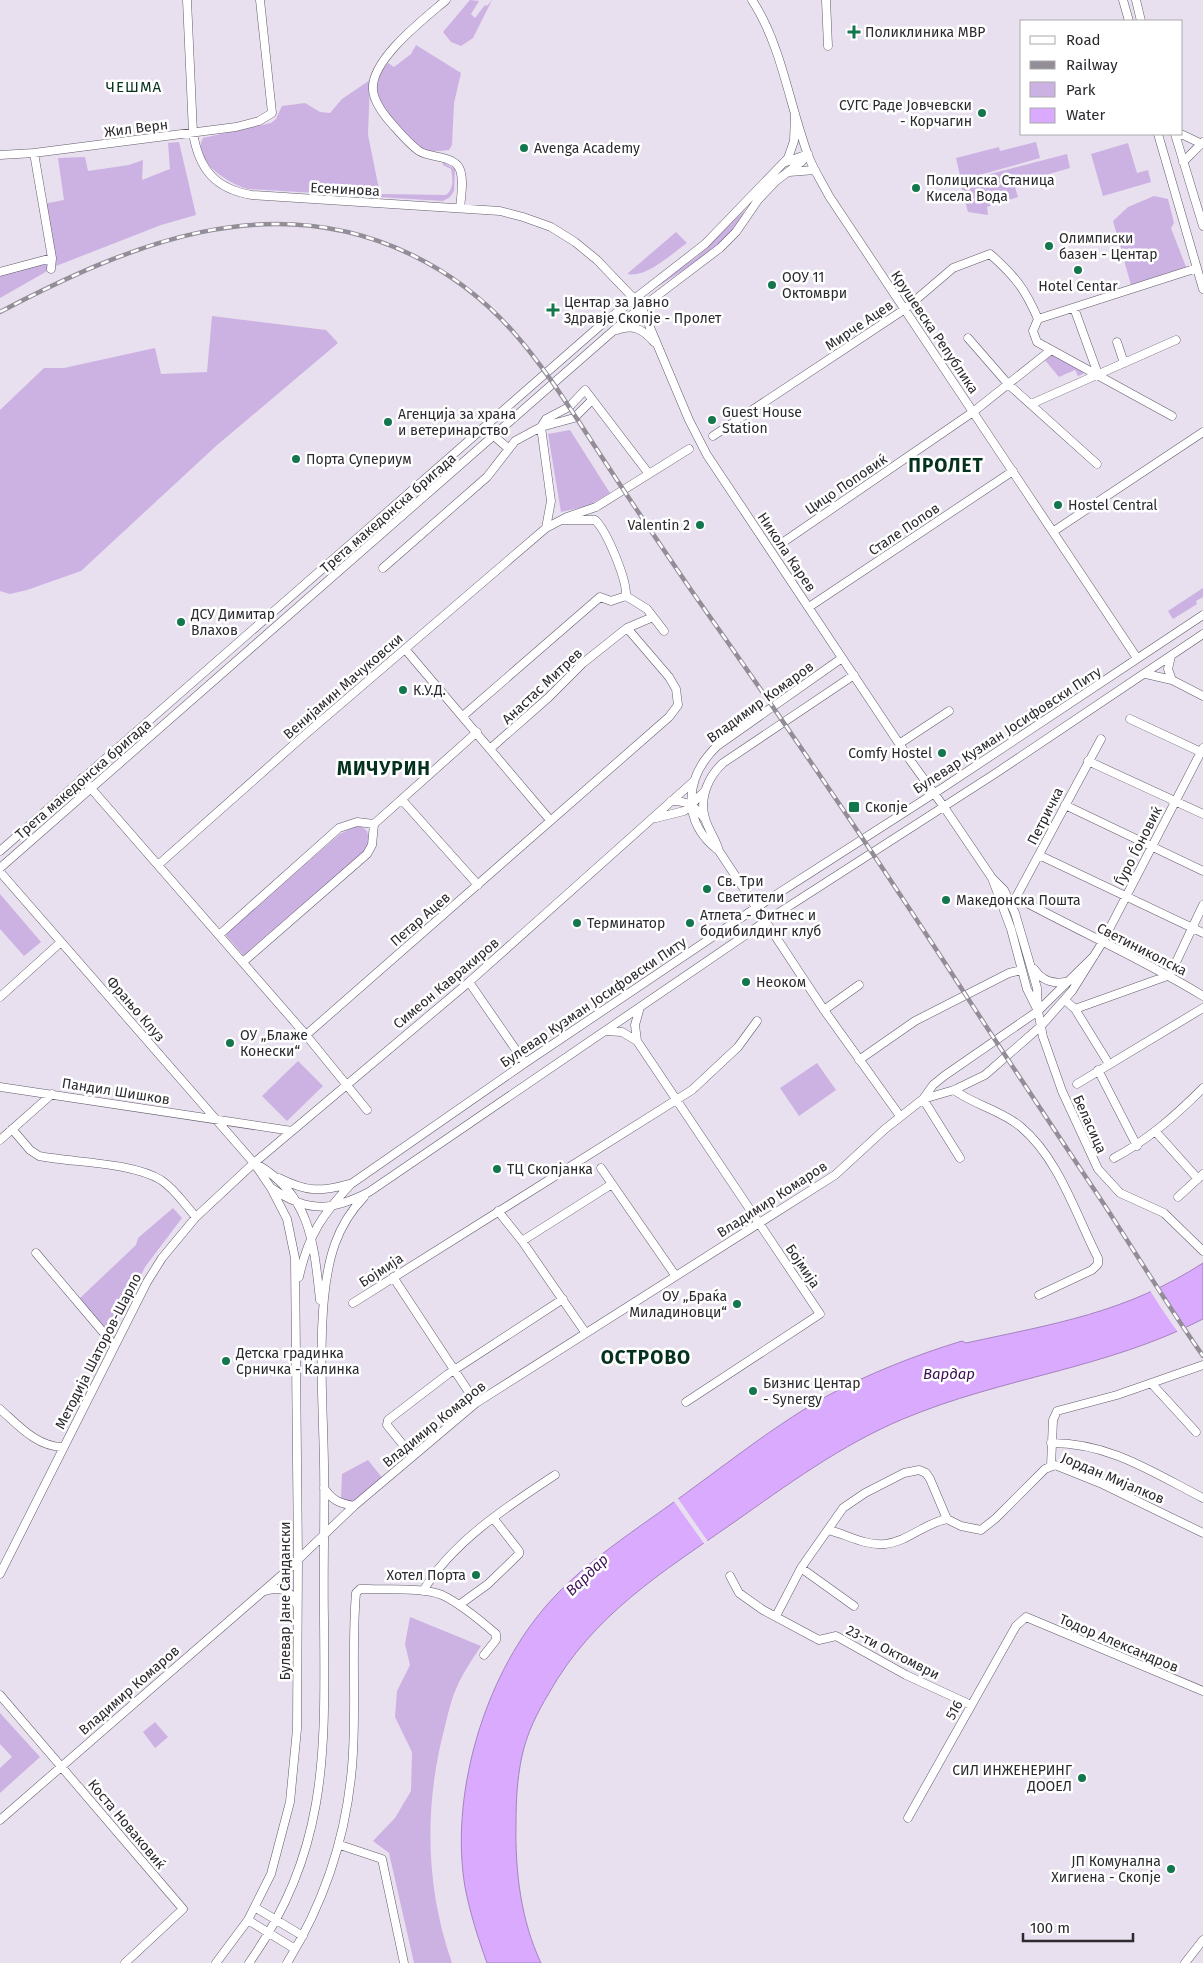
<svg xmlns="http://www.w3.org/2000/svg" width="1203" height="1963" viewBox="0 0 1203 1963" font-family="'Fira Sans',sans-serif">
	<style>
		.green { fill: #ccb1e3 }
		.water { fill: #d9aafd; stroke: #a583bf }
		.pier { fill: #e8dfef }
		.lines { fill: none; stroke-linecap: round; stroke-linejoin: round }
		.minor-casing { stroke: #635c6a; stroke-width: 9 }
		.minor { stroke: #fff; stroke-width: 8 }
		.rail-casing { stroke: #938d98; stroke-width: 4.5 }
		.rail { stroke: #fff; stroke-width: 2.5; stroke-dasharray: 8; stroke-linecap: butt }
		.poi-dot { fill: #13764d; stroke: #fff; stroke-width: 2 }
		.labels { text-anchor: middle; stroke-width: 5; stroke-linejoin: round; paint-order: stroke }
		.poi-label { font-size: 14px; fill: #2c292f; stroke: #fff; text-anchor: start }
		.street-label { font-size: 14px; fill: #2c292f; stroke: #fff }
		.neighbourhood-label { font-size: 15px; letter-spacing: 1px; fill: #05321f; stroke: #fff }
		.water-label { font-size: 15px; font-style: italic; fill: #3c0e56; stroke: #fff }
		.district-label { font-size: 19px; font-weight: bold; letter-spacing: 1px; fill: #05321f; stroke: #fff }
	</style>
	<rect width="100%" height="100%" fill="#e8dfef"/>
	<path class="green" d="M 470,0 L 479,1 L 471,14 L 475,18 L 485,5 L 487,6 L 492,0 L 473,38 L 461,46 L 451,42 L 443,32 Z
		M 416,45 L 461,73 L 454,103 L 452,145 L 449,150 C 441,151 433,152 425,150 C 411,146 376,102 376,87 C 376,79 383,69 388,63 L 394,67 L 411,54 Z
		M 370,80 L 368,135 L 380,194 L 446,195 C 454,189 453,178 451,169 L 443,165 L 443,162 L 455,169 L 454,191 L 450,197 L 443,201 L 248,189 C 231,185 190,160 203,138 L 271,123 L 276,119 L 282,106 L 305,103 L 320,112 L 330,113 L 342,99 Z
		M 179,142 L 196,215 L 161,225 L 56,266 L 0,298 L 0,272 L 52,258 L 43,204 L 64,200 L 58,158 L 85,157 L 88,171 L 129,165 L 143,160 L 142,180 L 170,169 L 168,143 Z
		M 1036,142 L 1040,158 L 961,180 L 956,158 L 999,147 L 1000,151 Z
		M 1128,143 L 1137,173 L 1148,170 L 1151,182 L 1103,196 L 1091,154 Z
		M 1067,154 L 1070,168 L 1014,184 L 1018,197 L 987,207 L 988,215 L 968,212 L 960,182 Z
		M 1154,196 L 1168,199 L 1174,223 L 1171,228 L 1186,267 L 1131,285 L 1113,221 L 1128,207 Z
		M 745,210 C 727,246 690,265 659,286 L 658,284 L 698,256 Z
		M 676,232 L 687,243 C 671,254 647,278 627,274 Z
		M 212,316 L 326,330 L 338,343 L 216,446 L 81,571 L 27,590 L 10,594 L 0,591 L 0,410 L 44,368 L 64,368 L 155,348 L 161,374 L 207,372 Z
		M 1051,353 L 1084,370 L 1083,374 L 1078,376 L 1075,370 L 1059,377 L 1044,359 Z
		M 570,430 L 610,493 L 588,506 L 561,512 L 548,434 Z
		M 1203,588 L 1203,597 L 1196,601 L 1197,604 L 1173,619 L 1168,611 Z
		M 354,827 L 362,827 L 367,831 L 370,843 L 367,850 L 244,956 L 225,934 L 340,834 Z
		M 0,894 L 41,942 L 24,956 L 0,929 Z
		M 298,1061 L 323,1086 L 287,1121 L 262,1096 Z
		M 817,1063 L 836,1090 L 799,1116 L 780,1088 Z
		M 173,1208 L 182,1218 L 145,1267 L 114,1328 L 107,1331 L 79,1299 L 136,1245 L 138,1238 Z
		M 368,1460 L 384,1480 L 354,1506 L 341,1498 L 342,1474 Z
		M 410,1617 L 481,1646 C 472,1660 462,1674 456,1689 C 451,1700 448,1714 445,1726 C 424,1805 425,1886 452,1963 L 414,1963 L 389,1853 L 373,1841 L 395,1818 L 411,1791 L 412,1752 L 395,1717 L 397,1691 L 410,1665 L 405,1644 Z
		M 0,1713 L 40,1757 L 0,1793 L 0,1768 L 12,1757 L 0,1744 Z
		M 155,1722 L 168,1737 L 155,1748 L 143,1732 Z"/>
	<path class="water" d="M 1203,1263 L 1203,1319 C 1106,1369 1003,1377 903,1419 C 841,1445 787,1485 733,1523 C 661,1573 593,1615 549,1693 C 537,1713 527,1733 522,1756 C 517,1779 516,1801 516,1824 C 515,1871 521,1921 541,1963 L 487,1963 C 478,1938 470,1913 465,1887 C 450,1798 482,1687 537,1617 C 578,1564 640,1528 693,1488 C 737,1456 780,1422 827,1396 C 870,1373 916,1355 962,1341 L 966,1343 C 1053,1324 1126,1313 1203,1263 Z"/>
	<path class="pier" d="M 1158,1285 L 1170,1304 L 1188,1330 L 1179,1334 L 1161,1308 L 1149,1289 Z
		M 677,1497 L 709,1543 L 705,1545 L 673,1500 Z"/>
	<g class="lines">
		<g class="minor-casing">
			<path id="minor" d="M 187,0 L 193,133 C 199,169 215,189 252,195 L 500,211 L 523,217 L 551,227 L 575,242 L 597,260 L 641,306 L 689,420 L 707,455 L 910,760 L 944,807 L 992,878 L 1004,890 L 1015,913 L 1037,988 L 1038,1011 L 1043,1037 L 1062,1091 L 1098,1169 L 1120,1193 L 1164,1213 L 1203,1251
				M 446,0 C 425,18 370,60 373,90 C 374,102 384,115 392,124 C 400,133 409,144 419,151 C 430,158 449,155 458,166 C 465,175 461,197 460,208
				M 752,0 C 782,46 789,104 808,155 C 813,169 822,182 829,196 L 1137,658
				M 826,0 L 828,46
				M 1123,0 L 1129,21
				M 1136,0 L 1141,21
				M 1158,134 L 1203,289
				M 1175,134 L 1203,226
				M 1181,134 L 1200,143
				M 34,153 L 52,258 L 51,269
				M 0,155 L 34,153 L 236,127 L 259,121 L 272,113 L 260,0
				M 786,162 L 808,154
				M 1183,162 L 1203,142
				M 789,172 L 815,170
				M 0,272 L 52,258
				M 1074,308 L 1098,374
				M 1038,319 L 1197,268
				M 617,330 C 633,324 643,329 654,342
				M 968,338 L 1008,384 L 1097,464
				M 1117,342 L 1124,363
				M 1031,404 L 1176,340
				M 541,427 L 546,419 L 569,407 L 585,390 L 649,474
				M 541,427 L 551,501 L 546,528
				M 494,436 L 509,449
				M 713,436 L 905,309 L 953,268 L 990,254 C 1015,276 1025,289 1038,319 L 1033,331 L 1037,342 L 1172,416
				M 563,520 L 595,520 C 607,531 627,580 626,596 L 647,609 L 664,631
				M 1054,531 L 1203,432
				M 782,543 L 973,412 L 1051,350
				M 383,568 L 487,477 L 515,441 L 541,427 L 574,418 L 591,401
				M 809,607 L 1013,471
				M 405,649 L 550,820
				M 1171,656 L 1168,669 L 1172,680
				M 1146,674 L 1172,680 L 1203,696
				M 854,675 L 723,763 C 708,777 699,798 705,818 C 708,830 716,839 719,851 L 824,1010 L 900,1116
				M 464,715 L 600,597 L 611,601 L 626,596
				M 1130,719 L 1203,753
				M 899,744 L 949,711
				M 491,748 L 549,697 L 583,663 L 627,628 L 653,617
				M 1088,761 L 1203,814
				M 82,778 L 306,1035 L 367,1110
				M 402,800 L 478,885
				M 671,801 C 687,800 696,807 705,819
				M 1065,805 L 1203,871
				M 656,818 L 684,811 L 705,791
				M 0,851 L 602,324 L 705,244 L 788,158 L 794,141 L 795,114
				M 719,851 C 681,822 684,778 717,746 L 842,658
				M 1039,855 L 1203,933
				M 158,865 L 300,739 L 546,528 L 567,517 L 596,507 L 689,449
				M 0,868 L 629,317 L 720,248 L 736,232 L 758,200 L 776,181 L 801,162 L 808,154
				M 0,872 L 254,1163 L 271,1188 L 287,1219 L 295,1258 L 298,1559 L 297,1729 L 290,1802 L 271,1874 L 248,1920 L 216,1963
				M 992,878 L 1011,929 L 1027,989 L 1038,1011
				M 1016,897 C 1078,931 1143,959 1203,996
				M 1014,901 L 1101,739
				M 219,935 L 339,828 L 357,822 L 374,824 L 477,732
				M 243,962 L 367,854 L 372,845 L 374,824
				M 1034,969 C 1042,981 1055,985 1069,981
				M 469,982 L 525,1063
				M 0,997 L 61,942
				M 1065,1000 L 1075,1009 L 1109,1064
				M 1075,1009 L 1170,975 L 1203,905
				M 824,1010 L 859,985
				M 605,1031 L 622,1032 L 637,1041 L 820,1314 L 686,1402
				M 306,1035 L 669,717 L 678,705 L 676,689 L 669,677 L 627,628
				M 637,1041 L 635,1025 L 640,1007
				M 859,1060 L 915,1021 L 1009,973 L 1022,970
				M 1098,1070 L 1137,1146
				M 1077,1084 L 1203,1008
				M 0,1087 L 292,1131
				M 954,1090 C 974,1105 1001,1110 1021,1127 C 1059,1159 1076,1215 1098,1258 L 1098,1264 L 1092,1270 L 1039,1295
				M 923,1099 L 954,1090 L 985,1075 L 1041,1026 L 1072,991 L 1102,943 L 1203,748
				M 923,1099 L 960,1158
				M 12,1129 L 30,1150 L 39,1156 C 75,1163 131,1162 161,1180 C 175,1189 185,1205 196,1217
				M 1156,1132 L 1198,1179
				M 0,1140 L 52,1094
				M 1114,1158 C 1148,1140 1176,1115 1203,1088
				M 258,1165 C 311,1196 314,1245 320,1300
				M 601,1168 L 675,1275
				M 279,1178 C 307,1192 320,1192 349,1184
				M 273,1189 C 308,1213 332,1211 369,1192 L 766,921 L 996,773 L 1203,634
				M 1178,1197 L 1203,1174
				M 498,1211 L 522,1241 L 585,1332
				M 522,1241 L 612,1184
				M 36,1253 L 114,1345
				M 299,1277 C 308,1235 323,1214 351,1184 L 525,1063 L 757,907 L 944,787 L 1203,615
				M 393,1277 L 476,1403
				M 353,1303 L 692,1090 L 738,1047 L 757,1021
				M 1152,1384 L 1196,1432
				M 0,1409 C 18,1425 37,1447 63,1447
				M 1051,1443 C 1110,1443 1152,1472 1203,1498
				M 412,1456 L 387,1425 L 388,1420 L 448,1374 L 563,1299
				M 1051,1466 L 1053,1420 L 1057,1411 L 1117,1395 L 1203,1365
				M 324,1488 C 333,1501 339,1503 354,1506
				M 947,1519 L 961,1526 L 981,1530 L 996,1518 L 1045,1469 L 1055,1465 L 1100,1483 L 1203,1533
				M 828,1530 C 846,1534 865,1546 885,1544 C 907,1542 925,1523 947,1519
				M 801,1568 L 854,1606
				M 0,1574 L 147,1282 L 162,1258 L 196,1217 L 254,1163 L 469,982 L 694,781
				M 730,1576 L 739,1593 L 763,1610 L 819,1640 L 836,1636 L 906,1675 L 971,1705
				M 265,1591 C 280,1586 291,1590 297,1605
				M 423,1591 C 452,1542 508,1506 555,1475
				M 459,1605 L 488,1584 L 519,1554 L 519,1551 L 494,1519
				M 776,1616 L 801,1568 L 843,1508 L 865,1493 L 904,1473 L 919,1470 L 926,1473 L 930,1479 L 947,1519
				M 0,1695 L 183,1909 L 125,1963
				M 908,1818 L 1016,1626 L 1026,1617 L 1203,1691
				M 0,1820 L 283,1574 L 354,1506 L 476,1403 L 835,1175 L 885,1129 L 923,1099 L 933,1085 L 944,1076 L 1038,1011 L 1094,956
				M 340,1845 L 382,1859 L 404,1963
				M 256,1908 L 303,1936
				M 248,1920 L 295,1949
				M 249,1963 C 329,1849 325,1752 324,1619 C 323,1568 325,1516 324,1464 C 323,1409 319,1353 324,1298 C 328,1259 336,1226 364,1197
				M 287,1963 C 324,1903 346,1838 352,1767 C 357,1710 351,1651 356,1593 L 360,1589 L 368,1589 C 388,1590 423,1587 442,1595 C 461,1604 480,1620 496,1634 L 496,1640 L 484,1655
				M 1185,1963 L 1203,1940"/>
		</g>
		<use href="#minor" class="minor"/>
		<g class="rail-casing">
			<path id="rail" d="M 0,312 C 130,244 269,186 412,255 C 503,299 543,367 596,448 C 627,496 659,543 691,590 C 778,713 863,837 945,963 C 999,1047 1054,1129 1109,1212 C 1140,1260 1170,1309 1203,1356"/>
		</g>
		<use href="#rail" class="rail"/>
	</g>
	<g class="poi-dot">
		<path d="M851.5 24.5h5v5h5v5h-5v5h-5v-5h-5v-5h5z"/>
		<circle cx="982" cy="113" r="5"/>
		<circle cx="524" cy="148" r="5"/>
		<circle cx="916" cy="188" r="5"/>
		<circle cx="1049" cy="246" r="5"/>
		<circle cx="1078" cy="270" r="5"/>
		<circle cx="772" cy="285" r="5"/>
		<path d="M550.5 302.5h5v5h5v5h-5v5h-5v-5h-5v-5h5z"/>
		<circle cx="712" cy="420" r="5"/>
		<circle cx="388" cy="422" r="5"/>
		<circle cx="296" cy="459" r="5"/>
		<circle cx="1058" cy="505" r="5"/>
		<circle cx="700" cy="525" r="5"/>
		<circle cx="181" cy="622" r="5"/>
		<circle cx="403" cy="690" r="5"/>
		<circle cx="942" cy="753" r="5"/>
		<rect x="848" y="801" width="12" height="12" rx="2.5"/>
		<circle cx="707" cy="889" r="5"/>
		<circle cx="946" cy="900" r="5"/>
		<circle cx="577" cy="923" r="5"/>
		<circle cx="690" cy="923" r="5"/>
		<circle cx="746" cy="982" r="5"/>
		<circle cx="230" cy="1043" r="5"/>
		<circle cx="497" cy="1169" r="5"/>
		<circle cx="737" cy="1304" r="5"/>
		<circle cx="226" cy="1361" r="5"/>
		<circle cx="753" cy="1391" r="5"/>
		<circle cx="476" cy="1575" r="5"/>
		<circle cx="1082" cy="1778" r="5"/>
		<circle cx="1171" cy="1869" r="5"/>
	</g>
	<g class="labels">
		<g class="poi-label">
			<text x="865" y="37">Поликлиника МВР</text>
			<text x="972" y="110" text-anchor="end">СУГС Раде Јовчевски<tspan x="972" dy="16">- Корчагин</tspan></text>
			<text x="534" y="153">Avenga Academy</text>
			<text x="926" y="185">Полициска Станица<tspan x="926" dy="16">Кисела Вода</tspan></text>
			<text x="1059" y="243">Олимписки<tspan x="1059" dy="16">базен - Центар</tspan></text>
			<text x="782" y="282">ООУ 11<tspan x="782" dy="16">Октомври</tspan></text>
			<text x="1078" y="291" text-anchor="middle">Hotel Centar</text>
			<text x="564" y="307">Центар за Јавно<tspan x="564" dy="16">Здравје Скопје - Пролет</tspan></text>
			<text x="722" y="417">Guest House<tspan x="722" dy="16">Station</tspan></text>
			<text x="398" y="419">Агенција за храна<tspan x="398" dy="16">и ветеринарство</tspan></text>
			<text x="306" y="464">Порта Супериум</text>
			<text x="1068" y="510">Hostel Central</text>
			<text x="690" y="530" text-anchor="end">Valentin 2</text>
			<text x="191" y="619">ДСУ Димитар<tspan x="191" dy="16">Влахов</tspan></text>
			<text x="413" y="695">К.У.Д.</text>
			<text x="932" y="758" text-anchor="end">Comfy Hostel</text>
			<text x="865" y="812">Скопје</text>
			<text x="717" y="886">Св. Три<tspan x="717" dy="16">Светители</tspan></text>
			<text x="956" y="905">Македонска Пошта</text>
			<text x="700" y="920">Атлета - Фитнес и<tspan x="700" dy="16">бодибилдинг клуб</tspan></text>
			<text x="587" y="928">Терминатор</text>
			<text x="756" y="987">Неоком</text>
			<text x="240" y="1040">ОУ „Блаже<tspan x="240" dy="16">Конески“</tspan></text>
			<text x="507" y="1174">ТЦ Скопјанка</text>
			<text x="727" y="1301" text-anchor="end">ОУ „Браќа<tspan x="727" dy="16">Миладиновци“</tspan></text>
			<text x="236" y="1358">Детска градинка<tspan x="236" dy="16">Срничка - Калинка</tspan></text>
			<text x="763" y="1388">Бизнис Центар<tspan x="763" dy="16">- Synergy</tspan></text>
			<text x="466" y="1580" text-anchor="end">Хотел Порта</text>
			<text x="1072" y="1775" text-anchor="end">СИЛ ИНЖЕНЕРИНГ<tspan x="1072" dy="16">ДООЕЛ</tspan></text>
			<text x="1161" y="1866" text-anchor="end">ЈП Комунална<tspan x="1161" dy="16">Хигиена - Скопје</tspan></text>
		</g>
		<g class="street-label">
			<text transform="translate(136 128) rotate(-7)" y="5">Жил Верн</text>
			<text transform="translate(345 189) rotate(3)" y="5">Есенинова</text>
			<text transform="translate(859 325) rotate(-34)" y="5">Мирче Ацев</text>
			<text transform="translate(935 332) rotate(56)" y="5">Крушевска Република</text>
			<text transform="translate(846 484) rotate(-34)" y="5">Цицо Поповиќ</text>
			<text transform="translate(388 513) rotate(-41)" y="5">Трета македонска бригада</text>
			<text transform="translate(904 529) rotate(-34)" y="5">Стале Попов</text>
			<text transform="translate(787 552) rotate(56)" y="5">Никола Карев</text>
			<text transform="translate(343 686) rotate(-41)" y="5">Венијамин Мачуковски</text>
			<text transform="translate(542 686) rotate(-43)" y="5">Анастас Митрев</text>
			<text transform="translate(760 702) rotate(-36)" y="5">Владимир Комаров</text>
			<text transform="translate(1007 730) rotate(-33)" y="5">Булевар Кузман Јосифовски Питу</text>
			<text transform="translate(83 779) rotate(-41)" y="5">Трета македонска бригада</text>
			<text transform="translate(1045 816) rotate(-63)" y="5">Петричка</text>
			<text transform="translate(1138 846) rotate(-63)" y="5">Ѓуро Ѓоновиќ</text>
			<text transform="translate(420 919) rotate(-41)" y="5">Петар Ацев</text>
			<text transform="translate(1142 949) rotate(27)" y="5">Светиниколска</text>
			<text transform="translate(446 983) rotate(-40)" y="5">Симеон Кавракиров</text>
			<text transform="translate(593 1002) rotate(-34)" y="5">Булевар Кузман Јосифовски Питу</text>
			<text transform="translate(136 1009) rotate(49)" y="5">Фрањо Клуз</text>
			<text transform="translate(116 1091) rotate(9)" y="5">Пандил Шишков</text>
			<text transform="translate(1090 1124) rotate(66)" y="5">Беласица</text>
			<text transform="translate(772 1199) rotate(-33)" y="5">Владимир Комаров</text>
			<text transform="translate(803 1266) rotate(56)" y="5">Бојмија</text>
			<text transform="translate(381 1270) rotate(-33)" y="5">Бојмија</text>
			<text transform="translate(98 1351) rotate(-63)" y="5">Методија Шаторов-Шарло</text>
			<text transform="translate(434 1424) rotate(-39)" y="5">Владимир Комаров</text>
			<text transform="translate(1113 1478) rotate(23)" y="5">Јордан Мијалков</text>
			<text transform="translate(285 1601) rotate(-90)" y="5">Булевар Јане Сандански</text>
			<text transform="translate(1119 1643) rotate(23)" y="5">Тодор Александров</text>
			<text transform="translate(893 1652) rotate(27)" y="5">23-ти Октомври</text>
			<text transform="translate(129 1690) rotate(-41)" y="5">Владимир Комаров</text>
			<text transform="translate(954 1710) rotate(-60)" y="5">516</text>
			<text transform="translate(127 1824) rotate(50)" y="5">Коста Новаковиќ</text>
		</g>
		<g class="neighbourhood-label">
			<text x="134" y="92">ЧЕШМА</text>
		</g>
		<g class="water-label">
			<text x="949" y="1379">Вардар</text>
			<text transform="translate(587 1575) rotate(-44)" y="5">Вардар</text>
		</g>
		<g class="district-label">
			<text x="946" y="472">ПРОЛЕТ</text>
			<text x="384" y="775">МИЧУРИН</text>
			<text x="646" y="1364">ОСТРОВО</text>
		</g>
	</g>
	<rect x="1020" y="20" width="162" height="115" fill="#ffffff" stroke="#aba9ac"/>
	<rect x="1030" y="36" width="25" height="8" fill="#ffffff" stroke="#aba9ac"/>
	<text x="1066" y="45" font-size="15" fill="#2c292f">Road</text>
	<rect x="1030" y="61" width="25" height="8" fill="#938d98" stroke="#aba9ac"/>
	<text x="1066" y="70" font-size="15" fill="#2c292f">Railway</text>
	<rect x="1030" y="82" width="25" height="15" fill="#ccb1e3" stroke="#aba9ac"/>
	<text x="1066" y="95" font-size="15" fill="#2c292f">Park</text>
	<rect x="1030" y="108" width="25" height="15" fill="#d9aafd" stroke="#aba9ac"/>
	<text x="1066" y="120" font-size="15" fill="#2c292f">Water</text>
	<path d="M1023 1933v8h110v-8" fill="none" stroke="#2c292f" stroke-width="2.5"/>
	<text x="1030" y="1933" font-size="15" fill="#2c292f" stroke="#ffffff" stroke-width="4" paint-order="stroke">100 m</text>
</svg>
